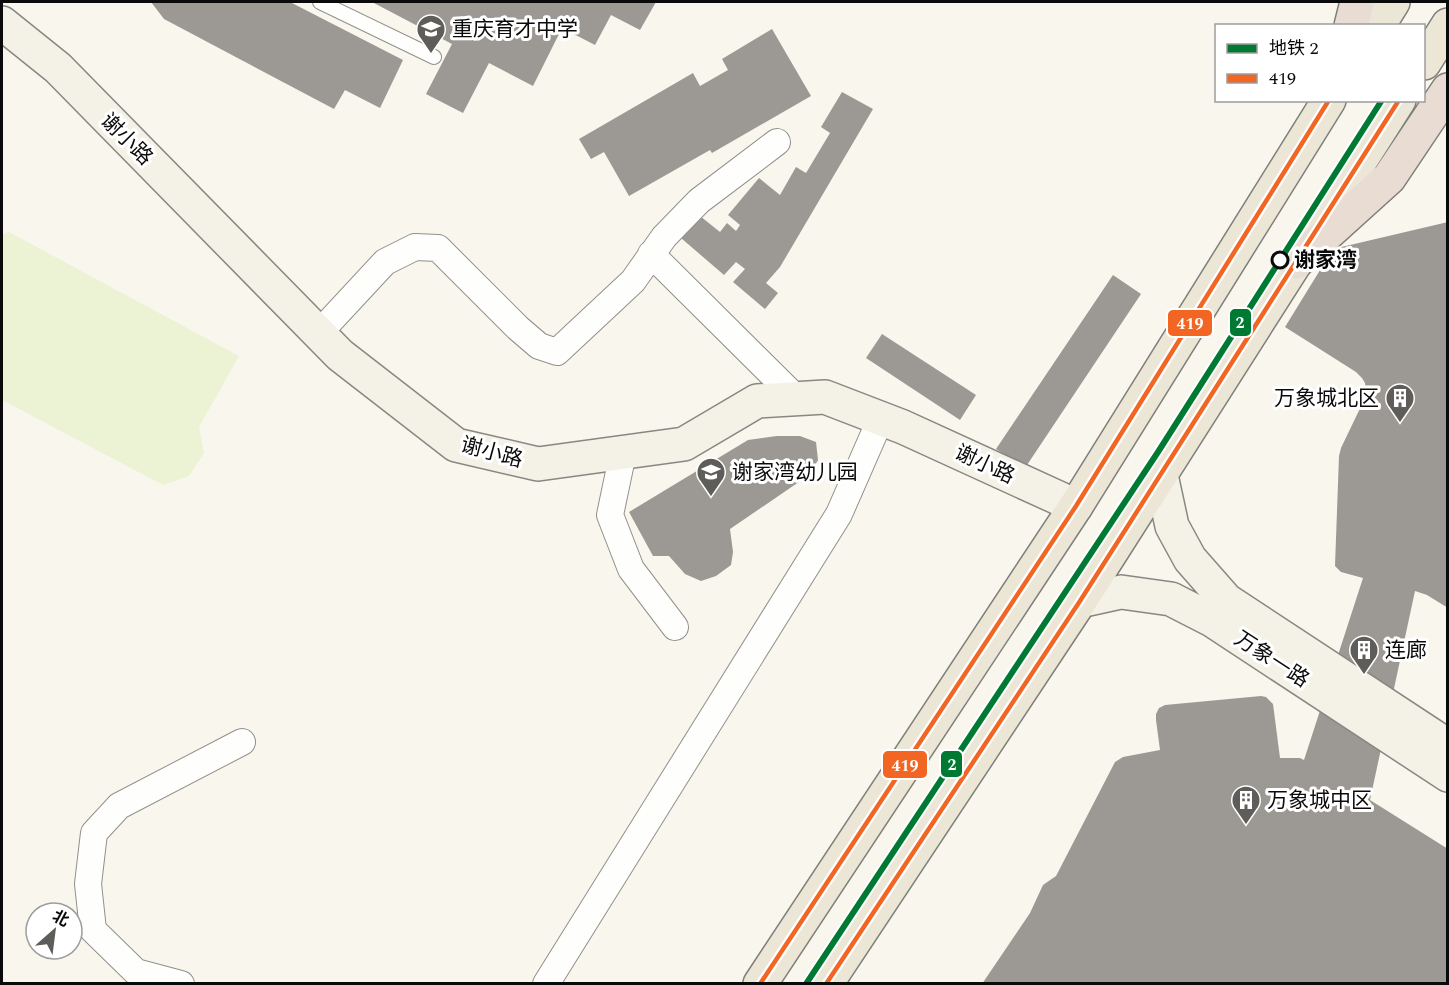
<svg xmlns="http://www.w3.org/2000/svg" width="1449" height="985" viewBox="0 0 1449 985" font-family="Spectral,'Noto Sans SC',serif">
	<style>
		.pitch { fill: #ecf3d5 }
		.building { fill: #9c9893 }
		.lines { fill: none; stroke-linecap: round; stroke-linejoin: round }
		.lane-casing { stroke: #92908c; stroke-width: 16 }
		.street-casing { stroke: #92908c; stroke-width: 28 }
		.secondary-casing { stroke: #888783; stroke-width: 36 }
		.primary-casing { stroke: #7f7e7a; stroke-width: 36 }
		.highway-casing { stroke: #7f7e7a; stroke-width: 36 }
		.lane { stroke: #fefefc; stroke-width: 14 }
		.street { stroke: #fefefc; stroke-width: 26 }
		.secondary { stroke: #f4f2e7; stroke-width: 33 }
		.primary { stroke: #ebe6d6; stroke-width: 33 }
		.highway { stroke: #e9dcd3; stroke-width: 33 }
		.bus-1-casing { stroke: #fff; stroke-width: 9 }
		.bus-1 { stroke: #f26522; stroke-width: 4.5 }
		.metro-1-casing { stroke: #fff; stroke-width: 10 }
		.metro-1 { stroke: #007a33; stroke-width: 6 }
		.stop-dot { fill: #fff; stroke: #0a0a0a; stroke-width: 3 }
		.labels { text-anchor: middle; stroke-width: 6; stroke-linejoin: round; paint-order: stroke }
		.poi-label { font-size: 21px; fill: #0a0a0a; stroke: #fff; text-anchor: start }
		.street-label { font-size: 21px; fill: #0a0a0a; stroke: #fff }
		.stop-label { font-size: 21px; font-weight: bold; fill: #0a0a0a; stroke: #fff; text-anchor: start }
		.line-badge { stroke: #fff; stroke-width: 2 }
		.badge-label { font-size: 16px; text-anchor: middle; font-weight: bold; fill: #fff }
	</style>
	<rect width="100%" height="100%" fill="#f9f6ed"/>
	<path class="pitch" d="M 9,232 L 239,356 L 199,427 L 204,453 L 189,476 L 163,485 L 2,400 L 2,234 Z"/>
	<path class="building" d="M 151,2 L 290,2 L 403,60 L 380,108 L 345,90 L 334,109 L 164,19 Z
		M 372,2 L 656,2 L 640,30 L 611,15 L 595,45 L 562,28 L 533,86 L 489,63 L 463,113 L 426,94 L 452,44 Z
		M 772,29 L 811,96 L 712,153 L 710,150 L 629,196 L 604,152 L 591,159 L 579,139 L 693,73 L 700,86 L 728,70 L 722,59 Z
		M 842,92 L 873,109 L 780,267 L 766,283 L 778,293 L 765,309 L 733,282 L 745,269 L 736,262 L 724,275 L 681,238 L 700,216 L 720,232 L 727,223 L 736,231 L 740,225 L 728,215 L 759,178 L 780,195 L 796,167 L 806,173 L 830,133 L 821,127 Z
		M 1448,222 L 1448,608 L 1427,595 L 1415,591 L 1370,800 L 1448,849 L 1448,984 L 982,984 L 1030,913 L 1043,885 L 1056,876 L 1115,762 L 1123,757 L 1160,750 L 1156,720 L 1156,714 L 1159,708 L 1165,705 L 1261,696 L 1266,697 L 1273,704 L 1280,758 L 1300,758 L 1304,760 L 1363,578 L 1341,572 L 1335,566 L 1339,456 L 1341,448 L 1365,398 L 1366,391 L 1365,383 L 1362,378 L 1356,372 L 1285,327 L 1333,249 Z
		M 1113,275 L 1141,294 L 1025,468 L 996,449 Z
		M 882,334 L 976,395 L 960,420 L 866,358 Z
		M 777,436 L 800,436 L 816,442 L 818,460 L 809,475 L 730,529 L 733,552 L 731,565 L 716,576 L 701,581 L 685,574 L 669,556 L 653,556 L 629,512 L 748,440 Z"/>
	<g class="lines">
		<g class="lane-casing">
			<path id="lane" d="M 320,2 L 434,57"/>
		</g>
		<g class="street-casing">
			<path id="street" d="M 651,254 L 797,399
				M 319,333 L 385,262 L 415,247 L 438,248 L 518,328 L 539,346 L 557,352 L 633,281 L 664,237 L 699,201 L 777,142
				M 623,453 L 610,515 L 631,569 L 675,627
				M 181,984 L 136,972 L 93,930 L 88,884 L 94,833 L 119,806 L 242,742
				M 546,984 L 839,514 L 881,418"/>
		</g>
		<g class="secondary-casing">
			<path id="secondary" d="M 2,23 L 58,68 L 340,355 L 456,445 L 538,464 L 684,444 L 757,401 L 825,397 L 903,427 L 1076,506
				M 1161,475 L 1172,526 L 1190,559 L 1226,600 L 1448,746
				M 1080,601 L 1121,592 L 1171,599 L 1212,620 L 1448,775"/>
		</g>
		<g class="primary-casing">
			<path id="primary" d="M 1378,26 L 1393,2
				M 1424,63 L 1448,25
				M 760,984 L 1076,506 L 1329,100
				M 826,984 L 1080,601 L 1399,100"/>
		</g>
		<g class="highway-casing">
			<path id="highway" d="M 1351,26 L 1357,2
				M 1296,262 L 1389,178 L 1448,90"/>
		</g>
		<use href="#lane" class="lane"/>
		<use href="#street" class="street"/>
		<use href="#secondary" class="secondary"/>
		<use href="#primary" class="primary"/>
		<use href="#highway" class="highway"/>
		<g class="bus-1-casing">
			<path id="bus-1" d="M 760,984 L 1076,506 L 1329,100
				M 826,984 L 1080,601 L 1399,100"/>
		</g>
		<use href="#bus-1" class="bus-1"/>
		<g class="metro-1-casing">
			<path id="metro-1" d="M 806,984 L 1158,452 L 1382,100"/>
		</g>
		<use href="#metro-1" class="metro-1"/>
	</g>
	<defs>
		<g id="school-pin" transform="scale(1.5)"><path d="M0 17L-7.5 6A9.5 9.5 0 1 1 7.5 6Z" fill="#5e5d59" stroke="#fff"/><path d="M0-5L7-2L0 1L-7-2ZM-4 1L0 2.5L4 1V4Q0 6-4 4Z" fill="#fff"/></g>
		<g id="building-pin" transform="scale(1.5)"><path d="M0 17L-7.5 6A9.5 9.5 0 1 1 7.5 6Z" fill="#5e5d59" stroke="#fff"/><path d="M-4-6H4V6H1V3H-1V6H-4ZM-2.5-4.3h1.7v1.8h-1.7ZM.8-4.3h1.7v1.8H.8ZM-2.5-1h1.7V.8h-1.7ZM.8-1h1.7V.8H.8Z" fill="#fff"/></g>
	</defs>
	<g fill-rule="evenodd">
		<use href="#school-pin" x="431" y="29"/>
		<use href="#building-pin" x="1400" y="398"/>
		<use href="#school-pin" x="711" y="472"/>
		<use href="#building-pin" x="1364" y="650"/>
		<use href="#building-pin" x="1246" y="800"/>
	</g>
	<circle class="stop-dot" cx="1280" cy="260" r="8"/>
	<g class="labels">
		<g class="poi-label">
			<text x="452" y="36">重庆育才中学</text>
			<text x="1379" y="405" text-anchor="end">万象城北区</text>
			<text x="732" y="479">谢家湾幼儿园</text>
			<text x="1385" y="657">连廊</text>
			<text x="1267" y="807">万象城中区</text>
		</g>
		<g class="street-label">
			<text transform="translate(127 139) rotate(45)" y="7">谢小路</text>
			<text transform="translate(492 452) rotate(15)" y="7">谢小路</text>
			<text transform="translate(985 464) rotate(25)" y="7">谢小路</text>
			<text transform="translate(1272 659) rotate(33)" y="7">万象一路</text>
		</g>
		<g class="stop-label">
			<text x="1294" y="267">谢家湾</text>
		</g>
	</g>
	<g class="line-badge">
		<rect x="1229" y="308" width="23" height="29" rx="6" fill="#007a33"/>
		<rect x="1167" y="309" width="46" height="28" rx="6" fill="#f26522"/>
		<rect x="940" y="750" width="23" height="28" rx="6" fill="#007a33"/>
		<rect x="882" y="750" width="46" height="29" rx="6" fill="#f26522"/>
	</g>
	<g class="badge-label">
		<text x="1240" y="328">2</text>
		<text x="1190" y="329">419</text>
		<text x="952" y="770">2</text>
		<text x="905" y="771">419</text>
	</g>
	<rect width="1449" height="985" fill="none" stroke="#0a0a0a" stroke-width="6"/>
	<rect x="1215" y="24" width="210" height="78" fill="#ffffff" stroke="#9d9d9d" stroke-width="1.5"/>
	<rect x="1227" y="44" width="30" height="9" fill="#007a33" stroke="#9d9d9d" stroke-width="1.5"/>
	<text x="1269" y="54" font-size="18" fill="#0a0a0a">地铁 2</text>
	<rect x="1227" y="74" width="30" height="9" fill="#f26522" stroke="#9d9d9d" stroke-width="1.5"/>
	<text x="1269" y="84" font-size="18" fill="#0a0a0a">419</text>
	<g transform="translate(54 931) rotate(28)"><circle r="28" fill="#ffffff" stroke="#9d9d9d" stroke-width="1.5"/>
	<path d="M0-4.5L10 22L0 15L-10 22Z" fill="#5e5d59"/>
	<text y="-9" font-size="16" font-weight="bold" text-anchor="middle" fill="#0a0a0a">北</text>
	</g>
</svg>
